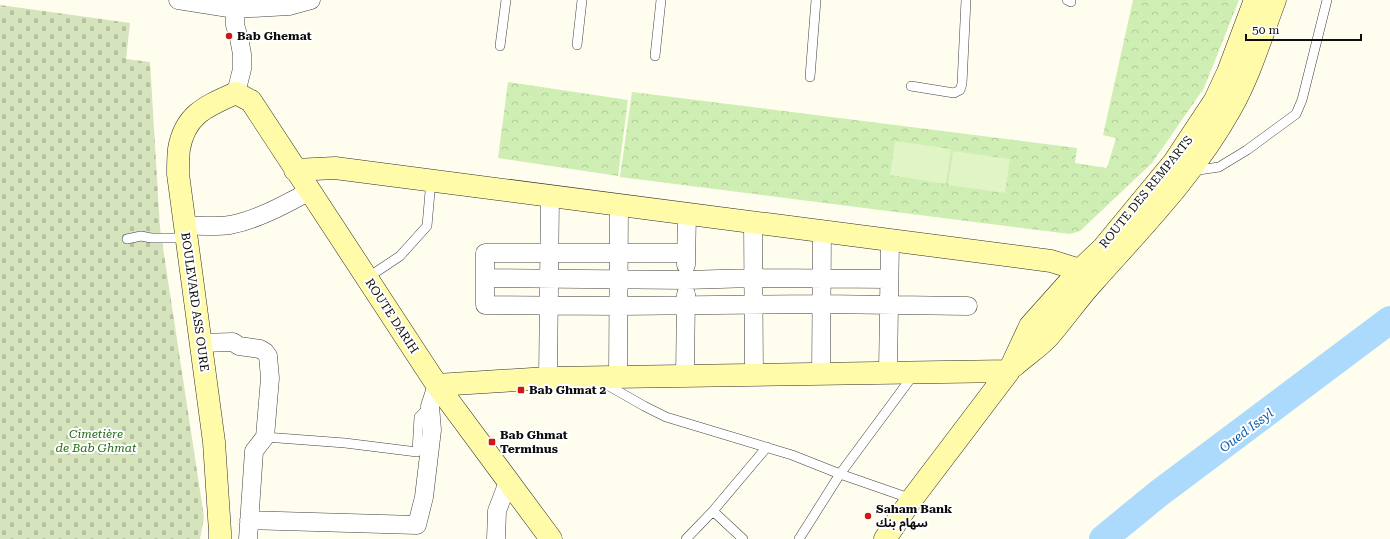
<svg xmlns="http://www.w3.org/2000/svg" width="1390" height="539" viewBox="0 0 1390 539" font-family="'Roboto Serif','Noto Sans Arabic',serif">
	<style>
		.cemetery { fill: url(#cemetery-stones) }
		.park { fill: url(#park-crowns) }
		.pitch { fill: #e1f4c5 }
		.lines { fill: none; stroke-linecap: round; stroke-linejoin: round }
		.river { stroke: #acdafd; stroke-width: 28 }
		.lane-casing { stroke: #404040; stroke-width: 10 }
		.street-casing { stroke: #404040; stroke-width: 19 }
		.secondary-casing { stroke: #2f2f2f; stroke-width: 23 }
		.lane { stroke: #fff; stroke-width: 9 }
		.street { stroke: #fff; stroke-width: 18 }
		.secondary { stroke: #fffba9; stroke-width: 22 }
		.poi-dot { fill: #cd1816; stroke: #fff; stroke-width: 1.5 }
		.labels { text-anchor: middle; stroke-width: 4; stroke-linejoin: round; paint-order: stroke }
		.poi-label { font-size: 12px; font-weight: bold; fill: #0d0d0d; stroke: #fff; text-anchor: start }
		.street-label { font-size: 12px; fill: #0d0d0d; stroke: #fff }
		.park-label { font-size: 12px; font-style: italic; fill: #236c16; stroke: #fff }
		.water-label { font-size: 13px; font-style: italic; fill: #095cad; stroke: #fff }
	</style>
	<defs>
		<pattern id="cemetery-stones" width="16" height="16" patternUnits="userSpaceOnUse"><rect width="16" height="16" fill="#d5e4bc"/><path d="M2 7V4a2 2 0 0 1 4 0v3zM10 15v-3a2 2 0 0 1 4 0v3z" fill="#b6c2a0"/></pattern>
		<pattern id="park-crowns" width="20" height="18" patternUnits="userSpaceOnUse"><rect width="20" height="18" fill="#ceeeb3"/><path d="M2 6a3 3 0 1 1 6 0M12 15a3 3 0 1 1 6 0" fill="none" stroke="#b0cb99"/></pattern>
	</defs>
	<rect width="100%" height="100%" fill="#fffdee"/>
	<path class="cemetery" d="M 0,5 L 130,23 L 126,59 L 150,62 L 160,228 L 204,517 L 200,539 L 0,539 Z"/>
	<path class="park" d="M 1133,0 L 1239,0 L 1204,88 L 1152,163 L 1080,231 L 1070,234 L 620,177 L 632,92 L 1077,148 L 1075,163 L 1107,168 L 1116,138 L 1103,135 Z
		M 508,82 L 628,100 L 618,176 L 498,158 Z"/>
	<path class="pitch" d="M 895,141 L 951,149 L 946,184 L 890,175 Z
		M 953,151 L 1010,159 L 1005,193 L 948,185 Z"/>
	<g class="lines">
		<path class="river" d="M 1103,539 L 1158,494 L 1390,320"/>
		<g class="lane-casing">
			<path id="lane" d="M 1067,0 L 1071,2
				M 577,45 L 582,0
				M 500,46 L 506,0
				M 655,56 L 661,0
				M 810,77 L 816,0
				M 911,86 L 954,93 L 960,90 L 962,84 L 966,0
				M 1192,171 L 1219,167 L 1247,150 L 1296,114 L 1302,100 L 1327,0
				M 127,239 L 141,236 L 151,238 L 186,238
				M 367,278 L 400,256 L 427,226 L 431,180
				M 602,382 L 644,406 L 666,417 L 792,455 L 840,474 L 912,499
				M 265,437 L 345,443 L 417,452 L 419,417 L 430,406
				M 713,511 L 743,539
				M 686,539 L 713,511 L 767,447
				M 799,539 L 840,474 L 914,374"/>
		</g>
		<g class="street-casing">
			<path id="street" d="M 178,0 L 235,9 L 289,6 L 311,0
				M 235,9 L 235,25 L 239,38 L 242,54 L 242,69 L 236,93
				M 753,222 L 754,376
				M 184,225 C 199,226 215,227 230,225 C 259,219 284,205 310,191
				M 686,253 L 485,253 L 485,305 L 618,306 L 821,304 L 968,306
				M 686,265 L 687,214
				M 485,278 L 686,280 L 753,278 L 889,279
				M 201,343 L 233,342 L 239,346 L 260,349 L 265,352 L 268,356 L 270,378 L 265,437 L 254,451 L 248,539
				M 888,372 L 890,240
				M 821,375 L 822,231
				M 685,376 L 686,294
				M 618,377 L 619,205
				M 548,378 L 550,196
				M 249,520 L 417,525 L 424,497 L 432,430 L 430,406 L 437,385
				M 496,539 L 497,511 L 508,482"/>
		</g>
		<g class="secondary-casing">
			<path id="secondary" d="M 295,170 L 335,168 L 1051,261 L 1080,270 L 1093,282
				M 1014,366 C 1025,356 1039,347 1049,336 C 1065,318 1078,298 1095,280 C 1143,226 1195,173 1230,110 C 1250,75 1261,37 1275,0
				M 437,385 L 548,378 L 1009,371
				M 220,539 L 220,532 L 214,442 L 178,174 C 178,166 178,157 179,149 C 185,114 207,106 236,93 L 251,101 L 437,385 L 551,539
				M 885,539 L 912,499 L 1009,371 L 1030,326 L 1080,270 L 1103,248 L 1174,162 L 1215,100 L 1228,72 L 1255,0"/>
		</g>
		<use href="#lane" class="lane"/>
		<use href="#street" class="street"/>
		<use href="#secondary" class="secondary"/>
	</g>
	<g class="poi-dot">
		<circle cx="229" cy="36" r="4"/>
		<rect x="517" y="386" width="8" height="8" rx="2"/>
		<rect x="488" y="438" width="8" height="8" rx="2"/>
		<circle cx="868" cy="516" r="4"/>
	</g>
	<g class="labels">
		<g class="poi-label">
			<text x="237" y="40">Bab Ghemat</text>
			<text x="529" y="394">Bab Ghmat 2</text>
			<text x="500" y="439">Bab Ghmat<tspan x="500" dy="14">Terminus</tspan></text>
			<text x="876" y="513">Saham Bank<tspan x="876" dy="14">سهام بنك</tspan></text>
		</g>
		<g class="street-label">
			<text transform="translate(1146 192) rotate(-51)" y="4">ROUTE DES REMPARTS</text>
			<text transform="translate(195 302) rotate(82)" y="4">BOULEVARD ASS OURE</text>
			<text transform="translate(392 316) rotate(57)" y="4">ROUTE DARIH</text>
		</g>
		<g class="park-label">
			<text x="96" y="438">Cimetière<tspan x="96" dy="14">de Bab Ghmat</tspan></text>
		</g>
		<g class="water-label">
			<text transform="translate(1246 430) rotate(-37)" y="5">Oued Issyl</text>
		</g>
	</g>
	<path d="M1246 34v6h115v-6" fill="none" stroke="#0d0d0d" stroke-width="2"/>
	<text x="1252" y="34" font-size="12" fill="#0d0d0d" stroke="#ffffff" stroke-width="3" paint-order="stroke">50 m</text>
</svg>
